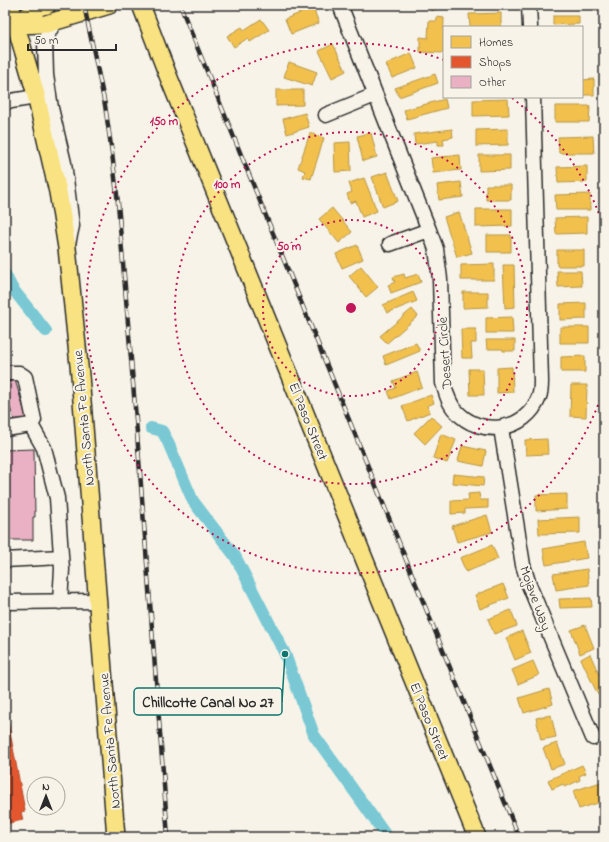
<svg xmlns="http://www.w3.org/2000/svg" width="609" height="842" viewBox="0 0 609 842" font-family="'Indie Flower',sans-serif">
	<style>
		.homes { fill: #f2c14e; stroke: #b69444 }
		.shops { fill: #e4572e; stroke: #ac4a2d }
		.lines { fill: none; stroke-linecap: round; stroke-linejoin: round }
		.canal { stroke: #79c8d4; stroke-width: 12 }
		.building { fill: #eab1c4; stroke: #2b2b2b }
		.minor-casing { stroke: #2b2b2b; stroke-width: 17 }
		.major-casing { stroke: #2b2b2b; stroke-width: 20 }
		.minor { stroke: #f7f3e8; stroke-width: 14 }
		.major { stroke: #f8e281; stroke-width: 17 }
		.rail-casing { stroke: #2b2b2b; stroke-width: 4.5 }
		.rail { stroke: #f7f3e8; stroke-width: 3; stroke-dasharray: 9; stroke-linecap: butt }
		.ring { fill: none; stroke: #c2185b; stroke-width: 2; stroke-dasharray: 2 4 }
		.labels { text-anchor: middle; stroke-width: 4; stroke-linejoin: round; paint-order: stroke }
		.street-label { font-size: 14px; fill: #2b2b2b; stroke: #f7f3e8 }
		.centre { fill: #c2185b; stroke: #f7f3e8; stroke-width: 2 }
		.ring-label { font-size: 12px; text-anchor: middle; font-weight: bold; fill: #c2185b; stroke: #f7f3e8; stroke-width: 4; stroke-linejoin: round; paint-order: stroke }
		.leader { fill: none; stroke: #0f766e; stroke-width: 1.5 }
		.callout-dot { fill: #0f766e; stroke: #f7f3e8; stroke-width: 1.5 }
		.callout { fill: #f7f3e8; stroke: #0f766e; stroke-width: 1.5 }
		.callout-label { font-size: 15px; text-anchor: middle; font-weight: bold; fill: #2b2b2b }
	</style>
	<rect width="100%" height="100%" fill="#f7f3e8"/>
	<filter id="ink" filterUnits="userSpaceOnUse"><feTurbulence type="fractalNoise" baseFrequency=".025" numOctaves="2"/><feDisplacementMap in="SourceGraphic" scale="8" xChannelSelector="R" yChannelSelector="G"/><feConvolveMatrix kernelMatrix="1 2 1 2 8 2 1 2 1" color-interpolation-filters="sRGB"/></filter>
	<g filter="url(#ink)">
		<path class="homes" d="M 429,5 L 445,5 L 445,6 L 431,11 Z
			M 557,5 L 588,5 L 588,6 L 557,7 Z
			M 313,8 L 319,23 L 291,34 L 285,19 Z
			M 501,13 L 501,27 L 470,27 L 469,14 Z
			M 553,16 L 579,16 L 579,24 L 553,25 Z
			M 437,17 L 444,18 L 443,53 L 420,52 L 420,37 L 428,38 L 429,21 L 437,21 Z
			M 261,19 L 269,30 L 250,42 L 248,38 L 234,47 L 227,36 L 242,27 L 244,30 Z
			M 333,44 L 346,71 L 332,78 L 319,51 Z
			M 411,53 L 417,68 L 392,78 L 386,64 Z
			M 289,62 L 317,72 L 312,86 L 284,77 Z
			M 435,74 L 438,83 L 399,97 L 395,88 Z
			M 594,79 L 594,95 L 582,95 L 582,80 Z
			M 276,90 L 303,90 L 303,105 L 276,106 Z
			M 445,99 L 447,108 L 407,119 L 404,110 Z
			M 508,99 L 509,115 L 473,116 L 473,100 Z
			M 555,106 L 590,106 L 589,122 L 555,122 Z
			M 305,113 L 309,127 L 287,134 L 283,119 Z
			M 452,129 L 453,137 L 443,139 L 444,145 L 438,145 L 438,141 L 415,144 L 414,134 Z
			M 508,129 L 508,145 L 476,146 L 476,130 Z
			M 310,133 L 324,138 L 311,179 L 303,177 L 305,171 L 298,168 Z
			M 371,133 L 377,157 L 363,161 L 357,136 Z
			M 593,136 L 594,153 L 559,153 L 558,137 Z
			M 350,142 L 351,171 L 335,172 L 334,143 Z
			M 460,155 L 461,170 L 433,173 L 431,158 Z
			M 479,155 L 510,155 L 510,170 L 479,171 Z
			M 587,166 L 587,182 L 558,183 L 557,167 Z
			M 387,172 L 398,201 L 383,207 L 372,177 Z
			M 364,178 L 377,211 L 362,217 L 356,201 L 350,203 L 347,194 L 352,192 L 349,183 Z
			M 461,182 L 463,197 L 439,200 L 437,185 Z
			M 486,185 L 511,185 L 511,200 L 486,200 Z
			M 590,194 L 590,210 L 556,210 L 555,195 Z
			M 332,208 L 352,232 L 339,243 L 319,219 Z
			M 476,209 L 512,209 L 512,226 L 476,227 Z
			M 459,212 L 472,253 L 457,257 L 444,217 Z
			M 587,217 L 587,233 L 556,234 L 555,218 Z
			M 487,235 L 511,235 L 511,252 L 487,252 Z
			M 357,245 L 363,259 L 342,268 L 336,254 Z
			M 557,250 L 584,250 L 584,266 L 557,266 Z
			M 494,264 L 494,280 L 461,280 L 461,265 Z
			M 503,265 L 514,265 L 515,307 L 505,308 Z
			M 361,266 L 378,287 L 366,297 L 349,276 Z
			M 557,271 L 581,271 L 582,286 L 558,287 Z
			M 404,274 L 405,278 L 418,274 L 421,282 L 391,293 L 388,285 L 395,282 L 393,277 Z
			M 413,292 L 417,301 L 387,313 L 383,305 Z
			M 463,292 L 488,292 L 488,307 L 463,308 Z
			M 586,303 L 586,319 L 560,320 L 560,304 Z
			M 412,309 L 418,316 L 387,343 L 380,336 Z
			M 512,317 L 513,333 L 486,333 L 486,318 Z
			M 560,327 L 589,327 L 589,343 L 560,343 Z
			M 461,329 L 476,329 L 476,343 L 471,343 L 472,358 L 462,358 Z
			M 486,340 L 515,340 L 515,351 L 503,351 L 503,349 L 487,349 Z
			M 416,343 L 420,351 L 386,365 L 383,356 Z
			M 585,356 L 585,372 L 561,372 L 561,357 Z
			M 512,367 L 513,392 L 497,393 L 497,368 Z
			M 469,369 L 483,369 L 484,395 L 470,395 Z
			M 417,372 L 422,387 L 391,399 L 388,391 L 396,388 L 393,381 Z
			M 571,385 L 587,385 L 586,417 L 570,416 Z
			M 431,395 L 434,403 L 427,406 L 430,412 L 408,421 L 402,406 Z
			M 431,416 L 442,426 L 425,444 L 414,433 Z
			M 441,434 L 456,440 L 447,463 L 433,458 Z
			M 547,439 L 548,454 L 526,455 L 525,440 Z
			M 462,446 L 486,451 L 483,466 L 458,461 Z
			M 453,474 L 484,477 L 483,486 L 452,483 Z
			M 479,493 L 480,500 L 488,500 L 488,508 L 465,509 L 465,513 L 451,514 L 451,501 L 469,500 L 468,494 Z
			M 567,494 L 567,509 L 536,511 L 536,495 Z
			M 487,515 L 492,532 L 457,542 L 452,526 Z
			M 580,517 L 580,533 L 539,534 L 538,519 Z
			M 584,542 L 587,558 L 546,565 L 543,549 Z
			M 492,545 L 498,559 L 466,572 L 460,558 Z
			M 587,569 L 589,585 L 556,590 L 553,574 Z
			M 503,584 L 509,598 L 480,609 L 475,595 Z
			M 591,598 L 592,607 L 560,608 L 559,599 Z
			M 511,610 L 517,626 L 494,634 L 488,619 Z
			M 585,625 L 594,648 L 580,654 L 571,630 Z
			M 522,631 L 531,653 L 515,660 L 506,638 Z
			M 590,654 L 604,686 L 604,692 L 598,695 L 581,659 Z
			M 533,661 L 539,675 L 518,684 L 512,670 Z
			M 549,689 L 553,704 L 524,713 L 519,698 Z
			M 551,715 L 556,737 L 541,740 L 536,718 Z
			M 557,743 L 565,764 L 551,769 L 543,748 Z
			M 582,765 L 586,773 L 579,776 L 580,780 L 565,787 L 563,784 L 552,789 L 548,780 Z
			M 604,781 L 604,801 L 579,809 L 573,791 Z"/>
		<path class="shops" d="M 5,715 L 7,716 L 25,811 L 21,812 L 23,820 L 5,824 Z"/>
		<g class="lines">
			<path class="canal" d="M 5,274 L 12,288 L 46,331
				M 151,428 L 162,431 L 167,440 L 193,501 L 235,556 L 285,654 L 314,735 L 387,837"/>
		</g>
		<path class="building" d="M 15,380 L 27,419 L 15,423 L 5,392 L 5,383 Z
			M 34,449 L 35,517 L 33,517 L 33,540 L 5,540 L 5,450 Z"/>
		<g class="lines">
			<g class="minor-casing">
				<path id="minor" d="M 340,5 L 429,230 L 436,249 L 440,279 L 443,383 C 446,393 449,404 456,411 C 480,438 526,432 539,397 C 541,392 541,386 541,381 L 533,97
					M 529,5 L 530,27
					M 54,22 L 45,40 L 46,75 L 51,108 L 64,163 L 72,226 L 68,244
					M 5,102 L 36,97
					M 326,115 L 375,95
					M 390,244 L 429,230
					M 5,373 L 19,373 L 25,377 L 34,420 L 31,425 L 5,429
					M 31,425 L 44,448 L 57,498 L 62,569 L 60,602
					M 501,428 L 523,565 L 529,585 L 593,738
					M 5,560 L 61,557
					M 5,602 L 97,601"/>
			</g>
			<g class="major-casing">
				<path id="major" d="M 10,5 L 35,91 L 45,135 L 58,192 L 67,248 L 80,375 L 116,837
					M 141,5 L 167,73 L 477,837
					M 15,25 L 46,24 L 109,5
					M 15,25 L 41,6 L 47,5"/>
			</g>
			<use href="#minor" class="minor"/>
			<use href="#major" class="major"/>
			<g class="rail-casing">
				<path id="rail" d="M 84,5 L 105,105 L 112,153 L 118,203 L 135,407 L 168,837
					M 180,5 L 519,837"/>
			</g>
			<use href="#rail" class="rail"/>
		</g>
	</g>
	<g class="ring">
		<circle cx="351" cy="308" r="88"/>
		<circle cx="351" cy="308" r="176"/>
		<path d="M604 388A265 265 0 1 1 444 60M512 98A265 265 0 0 1 604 228"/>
	</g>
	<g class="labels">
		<g class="street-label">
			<text transform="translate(444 353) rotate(-94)" y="5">Desert Circle</text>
			<text transform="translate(83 418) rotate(-95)" y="5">North Santa Fe Avenue</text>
			<text transform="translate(309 421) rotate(68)" y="5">El Paso Street</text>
			<text transform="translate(536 598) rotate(70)" y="5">Mojave Way</text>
			<text transform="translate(430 721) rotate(68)" y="5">El Paso Street</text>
			<text transform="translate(109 741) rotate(-95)" y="5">North Santa Fe Avenue</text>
		</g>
	</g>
	<circle cx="351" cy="308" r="6" class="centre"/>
	<g class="ring-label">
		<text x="164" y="125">150 m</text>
		<text x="227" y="188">100 m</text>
		<text x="289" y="250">50 m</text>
	</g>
	<path class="leader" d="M285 654L282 702"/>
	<circle class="callout-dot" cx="285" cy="654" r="4"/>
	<rect class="callout" x="134" y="688" width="148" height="27" rx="4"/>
	<g class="callout-label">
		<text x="208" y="707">Chillcotte Canal No 27</text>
	</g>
	<rect width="609" height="842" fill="none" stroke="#f7f3e8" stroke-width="20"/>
	<rect x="10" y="10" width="589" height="822" fill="none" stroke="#2b2b2b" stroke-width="1.5" filter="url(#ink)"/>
	<rect x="443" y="26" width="140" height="72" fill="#f7f3e8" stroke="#a5a39c"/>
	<rect x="451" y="36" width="20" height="12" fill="#f2c14e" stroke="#a5a39c"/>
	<text x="479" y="46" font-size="12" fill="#2b2b2b">Homes</text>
	<rect x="451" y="56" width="20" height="12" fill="#e4572e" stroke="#a5a39c"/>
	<text x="479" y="66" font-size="12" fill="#2b2b2b">Shops</text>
	<rect x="451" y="76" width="20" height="12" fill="#eab1c4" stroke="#a5a39c"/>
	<text x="479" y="86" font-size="12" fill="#2b2b2b">Other</text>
	<g transform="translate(46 796)"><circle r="19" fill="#f7f3e8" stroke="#a5a39c"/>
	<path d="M0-3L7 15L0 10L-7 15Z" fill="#2b2b2b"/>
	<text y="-6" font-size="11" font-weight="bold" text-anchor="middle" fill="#2b2b2b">N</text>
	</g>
	<path d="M28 44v6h88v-6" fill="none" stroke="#2b2b2b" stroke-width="2"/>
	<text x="34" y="44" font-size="12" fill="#2b2b2b" stroke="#f7f3e8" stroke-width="3" paint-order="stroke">50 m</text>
</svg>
